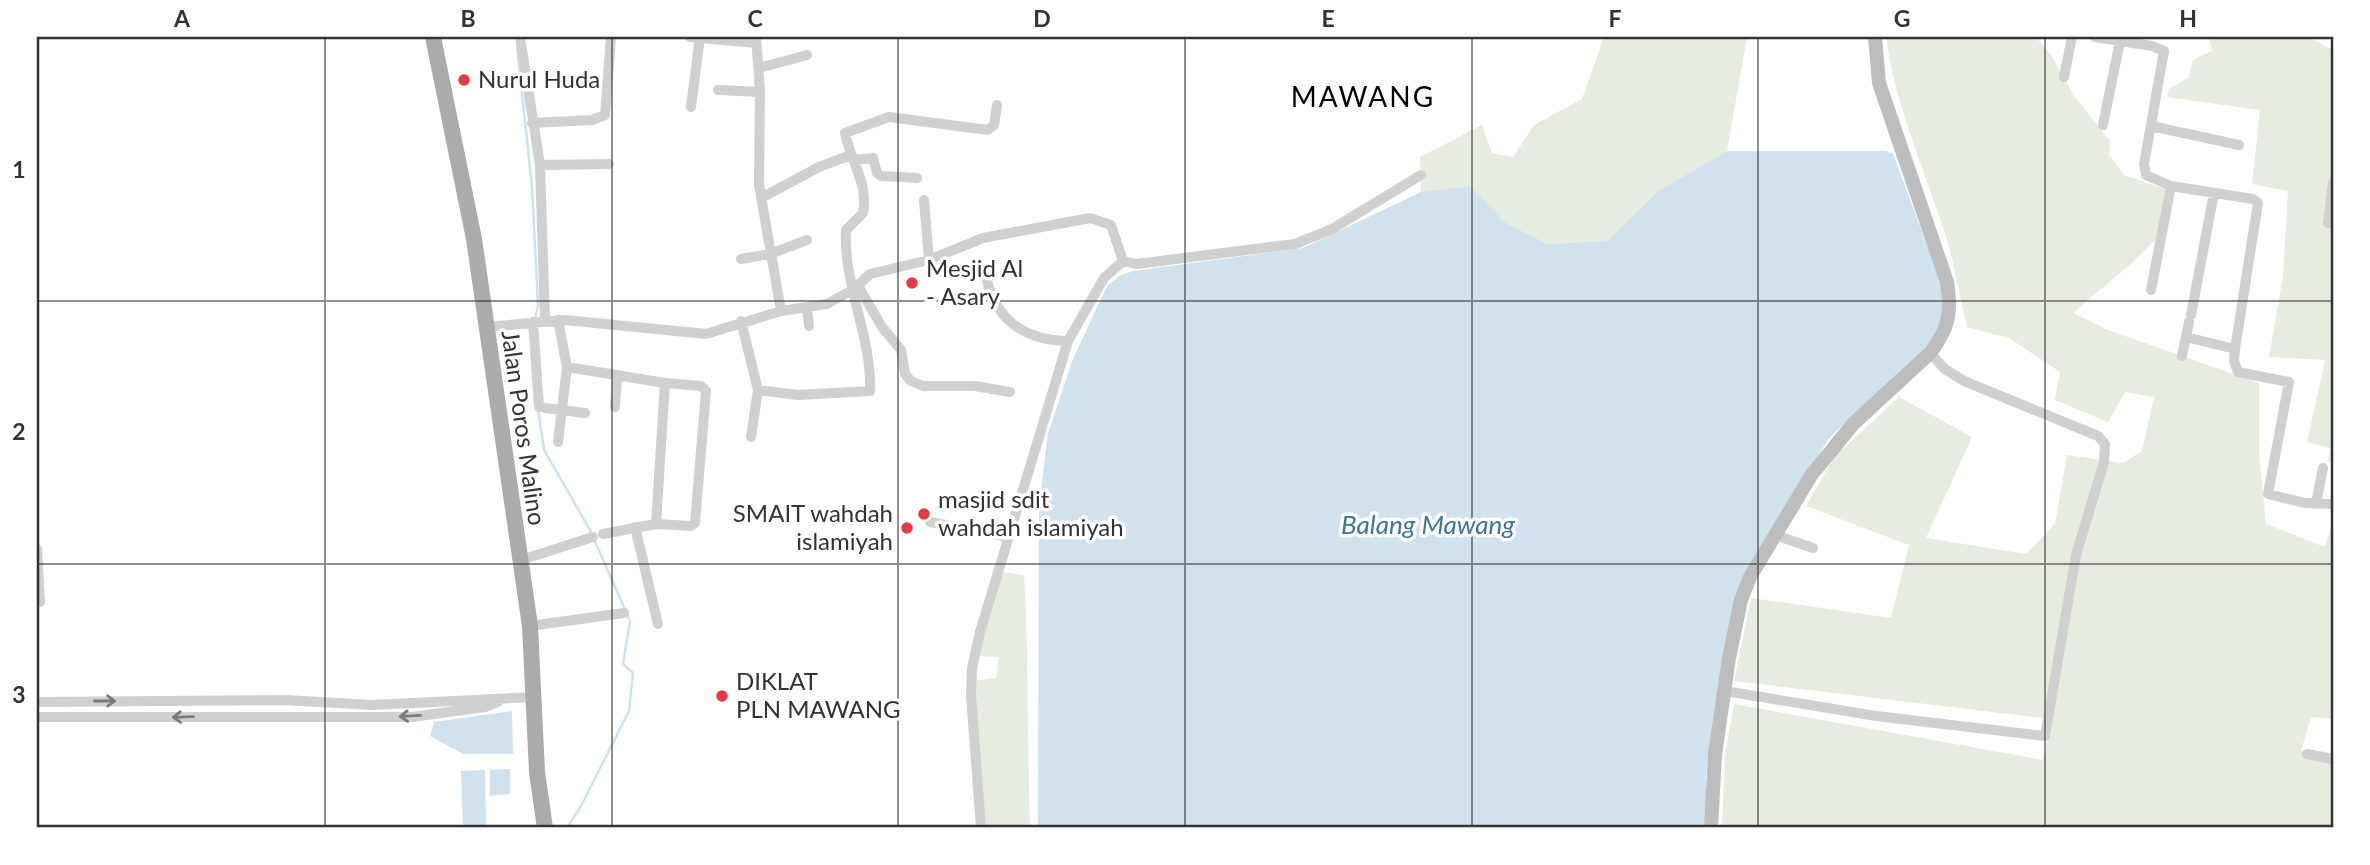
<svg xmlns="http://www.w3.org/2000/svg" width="2370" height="865" viewBox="0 0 2370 865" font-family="Lato,sans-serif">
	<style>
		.green { fill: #e6ecdf }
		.water { fill: #cfe2ee }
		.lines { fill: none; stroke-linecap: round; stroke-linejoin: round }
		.stream { stroke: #cfe2ee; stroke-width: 2.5 }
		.street { stroke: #d0d0d0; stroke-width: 10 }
		.secondary { stroke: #bdbdbd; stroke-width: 14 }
		.primary { stroke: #ababab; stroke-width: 16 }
		.oneway { stroke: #7a7a7a }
		.grid { fill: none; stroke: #333; stroke-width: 2; stroke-opacity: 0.55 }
		.poi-dot { fill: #e63946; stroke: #fff; stroke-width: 2.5 }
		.labels { text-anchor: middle; stroke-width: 7; stroke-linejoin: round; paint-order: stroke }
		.poi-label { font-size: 24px; fill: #333; stroke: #fff; text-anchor: start }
		.street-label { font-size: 24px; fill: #333; stroke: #fff }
		.water-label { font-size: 26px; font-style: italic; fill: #3f7597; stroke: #fff }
		.quarter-label { font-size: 28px; letter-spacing: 2px; fill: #000; stroke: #fff }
		.neatline { fill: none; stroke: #333; stroke-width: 2.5 }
		.grid-label { font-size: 23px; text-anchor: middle; font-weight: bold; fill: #333 }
	</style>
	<rect width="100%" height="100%" fill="#fff"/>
	<path class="green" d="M 1604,37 L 1747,37 L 1727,151 L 1658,191 L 1609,241 L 1548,244 L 1506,223 L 1470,186 L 1421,192 L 1420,157 L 1482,125 L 1492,153 L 1513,157 L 1534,125 L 1582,99 Z
		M 1886,37 L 2036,37 L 2051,55 L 2074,96 L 2110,141 L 2109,155 L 2124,175 L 2165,189 L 2157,238 L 2134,261 L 2073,313 L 2108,330 L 2259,383 L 2259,452 L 2266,524 L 2325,547 L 2333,522 L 2333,719 L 2311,717 L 2301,751 L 2333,764 L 2333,828 L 1722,828 L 1725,755 L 1734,704 L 2043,760 L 2051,719 L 1734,681 L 1751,598 L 1891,618 L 1909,545 L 1806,506 L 1834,457 L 1899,397 L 1972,437 L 1926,538 L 2026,554 L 2055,524 L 2067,455 L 2123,463 L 2142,451 L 2154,397 L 2125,392 L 2108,422 L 2055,400 L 2060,372 L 2009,338 L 1967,327 C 1959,294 1954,259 1943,227 C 1922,164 1895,103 1886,37 Z
		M 2209,37 L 2308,37 L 2333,50 L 2333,461 L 2328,461 L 2330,448 L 2307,442 L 2325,360 L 2269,357 L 2283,276 L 2288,191 L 2252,184 L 2260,110 L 2167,97 L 2169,89 L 2188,78 L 2193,60 L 2212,51 Z
		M 1002,572 L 1024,575 C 1029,660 1027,744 1030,828 L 984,828 L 972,681 L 996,678 L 999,657 L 979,656 L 988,610 Z"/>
	<path class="water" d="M 1727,151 L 1886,151 L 1893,154 L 1943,288 C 1945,313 1939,330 1923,350 L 1829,438 L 1742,578 L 1710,746 L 1706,777 L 1707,828 L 1038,828 L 1039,506 L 1048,433 L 1073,359 L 1107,286 L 1119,276 L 1133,271 L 1303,248 L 1421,192 L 1470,186 L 1506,223 L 1548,244 L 1608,241 L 1658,191 Z
		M 512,711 L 513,754 L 463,754 L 430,736 L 434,722 Z
		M 510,769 L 510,794 L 490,796 L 490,770 Z
		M 485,770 L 486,828 L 463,828 L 461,771 Z"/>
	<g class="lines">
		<path class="stream" d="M 517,47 L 532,187 L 538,306 L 535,319
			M 538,409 L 544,450 L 590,530 L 630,621 L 623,664 L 633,673 L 629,711 L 581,806 L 567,828"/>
		<path class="street" d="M 520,37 L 540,165 L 545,320
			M 690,37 L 756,43
			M 756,37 L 760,92 L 759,185 L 781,311
			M 2095,37 L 2152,46 L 2164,51 L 2144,164 L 2146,175 L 2171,186 L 2253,199 L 2258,203 L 2235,349 L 2234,361 L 2238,372 L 2289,382 L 2268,494 L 2305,503 L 2333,504
			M 759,68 L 807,55
			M 2064,77 L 2072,37
			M 718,90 L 760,92
			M 691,107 L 700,37
			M 532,123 L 592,120 L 605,115 L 611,37
			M 2103,125 L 2120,41
			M 2151,126 L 2239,145
			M 854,160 L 873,158 L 877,173 L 881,176 L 917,178
			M 540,165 L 609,164
			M 2333,183 L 2328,223 L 2333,224
			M 761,198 L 819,167 L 851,155
			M 924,200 L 929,260
			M 741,259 L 770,254 L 807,240
			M 985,270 C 992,317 1021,340 1068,341
			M 857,284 L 882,327 L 901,350 L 905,374 L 911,381 L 923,386 L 975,386 L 1010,392
			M 2151,290 L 2171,186
			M 807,309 L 809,326
			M 2191,315 L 2214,193
			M 558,320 L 567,367 L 665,383 L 656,524
			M 741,321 L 758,390 L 798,395 L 870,391 C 872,336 843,285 846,230 L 863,213 C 869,184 850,160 845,133 L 889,117 L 988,130 L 994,125 L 997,105
			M 533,322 L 539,407
			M 487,327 L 565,320 L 706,334 L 781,311 L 827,304 L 854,289 L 870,274 L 929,260 L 983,238 L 1090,218 L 1111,225 L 1123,261
			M 2186,337 L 2235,349
			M 2182,356 L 2189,322
			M 615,407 L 617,377
			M 545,408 L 585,413
			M 751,437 L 758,390
			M 558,442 L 567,367
			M 2316,504 L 2323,468
			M 930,522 L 1008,537
			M 635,527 L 658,624
			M 603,534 L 656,524 L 691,526 L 695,523 L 706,391 L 701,386 L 665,383
			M 1775,535 L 1813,548
			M 37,549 L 40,602 L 37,602
			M 518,561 L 593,537
			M 530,626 L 624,613
			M 1725,691 L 1876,716 L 2045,736 L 2076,555 L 2104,462 L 2105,444 L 2098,436 L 1964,381 L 1945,369 L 1930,353
			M 37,702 L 285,700 L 372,705 L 535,697
			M 37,717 L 412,717 L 485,707 L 498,702
			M 2307,754 L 2333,759
			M 981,828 L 971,696 L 972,668 L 980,632 L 1068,341 L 1104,278 L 1123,261 L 1136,264 L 1295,244 L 1332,229 L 1421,175"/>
		<path class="secondary" d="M 1711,828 L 1715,755 L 1729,658 L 1741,600 L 1750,577 L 1812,474 L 1832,450 L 1853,424 L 1930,353 C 1949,328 1952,312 1947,282 L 1879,83 L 1875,37"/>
		<path class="primary" d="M 433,37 L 474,239 L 530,626 L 537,772 L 545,828"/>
	</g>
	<defs><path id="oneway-shaft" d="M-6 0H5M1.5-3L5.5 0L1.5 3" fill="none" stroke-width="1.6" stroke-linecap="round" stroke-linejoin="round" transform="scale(1.75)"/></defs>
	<g class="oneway">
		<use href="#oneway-shaft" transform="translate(105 701)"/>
		<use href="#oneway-shaft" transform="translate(410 716) rotate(177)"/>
		<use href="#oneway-shaft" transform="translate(183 717) rotate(178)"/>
	</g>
	<path class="grid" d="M 325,37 L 325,828M 612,37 L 612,828M 898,37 L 898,828M 1185,37 L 1185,828M 1472,37 L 1472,828M 1758,37 L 1758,828M 2045,37 L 2045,828M 37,301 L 2333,301M 37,564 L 2333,564"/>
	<g class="poi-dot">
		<circle cx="464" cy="80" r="7"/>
		<circle cx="912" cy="283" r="7"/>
		<circle cx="924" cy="514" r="7"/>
		<circle cx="907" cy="528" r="7"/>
		<circle cx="722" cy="696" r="7"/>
	</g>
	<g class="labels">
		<g class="poi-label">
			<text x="478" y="88">Nurul Huda</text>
			<text x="926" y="277">Mesjid Al<tspan x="926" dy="28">- Asary</tspan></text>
			<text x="938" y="508">masjid sdit<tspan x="938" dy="28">wahdah islamiyah</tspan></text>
			<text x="893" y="522" text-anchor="end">SMAIT wahdah<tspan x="893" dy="28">islamiyah</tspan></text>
			<text x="736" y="690">DIKLAT<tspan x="736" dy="28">PLN MAWANG</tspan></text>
		</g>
		<g class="street-label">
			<text transform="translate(523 428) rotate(82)" y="8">Jalan Poros Malino</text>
		</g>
		<g class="water-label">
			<text x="1428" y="534">Balang Mawang</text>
		</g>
		<g class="quarter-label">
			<text x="1363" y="107">MAWANG</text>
		</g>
	</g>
	<rect width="2370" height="865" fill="none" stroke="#ffffff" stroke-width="77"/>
	<rect x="38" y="38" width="2294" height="788" class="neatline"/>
	<g class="grid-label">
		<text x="182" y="27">A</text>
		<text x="468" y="27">B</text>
		<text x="755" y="27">C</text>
		<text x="1042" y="27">D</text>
		<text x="1328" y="27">E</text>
		<text x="1615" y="27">F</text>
		<text x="1902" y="27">G</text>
		<text x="2188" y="27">H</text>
		<text x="19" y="178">1</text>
		<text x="19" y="440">2</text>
		<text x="19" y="703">3</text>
	</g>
</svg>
